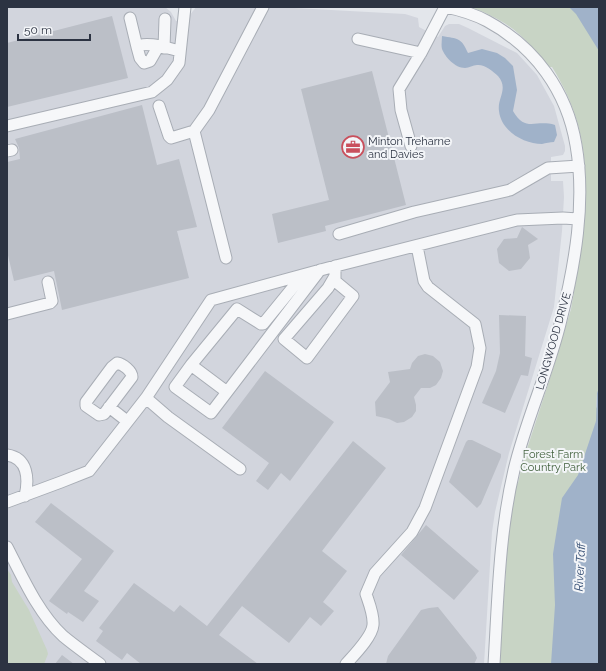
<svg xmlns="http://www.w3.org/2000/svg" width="606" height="671" viewBox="0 0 606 671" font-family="Raleway,sans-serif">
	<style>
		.built { fill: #d2d5dd }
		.green { fill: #c8d4c5 }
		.water { fill: #a0b2c9 }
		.building { fill: #bbbfc7 }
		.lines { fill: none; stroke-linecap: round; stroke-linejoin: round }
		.minor-casing { stroke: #a8adb5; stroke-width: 13 }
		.minor { stroke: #f6f7f9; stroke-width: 11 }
		.labels { text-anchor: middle; stroke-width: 4; stroke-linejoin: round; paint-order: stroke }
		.poi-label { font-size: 11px; fill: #2c3342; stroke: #f3f5f8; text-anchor: start }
		.street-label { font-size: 11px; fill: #2c3342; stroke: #f3f5f8 }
		.park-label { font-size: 11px; fill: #3f5e3a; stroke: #f3f5f8 }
		.water-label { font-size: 12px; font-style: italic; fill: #375075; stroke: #f3f5f8 }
	</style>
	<rect width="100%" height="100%" fill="#e3e6eb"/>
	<path class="built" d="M 7,7 L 165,7 L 171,12 L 176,21 L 188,22 L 190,15 L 196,7 L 276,7 L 405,14 L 418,18 L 419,27 L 438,37 L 445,26 L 449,24 L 459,24 L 468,28 L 517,53 L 537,75 L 554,106 L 565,146 L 565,151 L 563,155 L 551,157 L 551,181 L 563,181 L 564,197 L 562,231 L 554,307 L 509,453 L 495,512 L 492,532 L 484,664 L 41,664 L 7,578 Z"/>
	<path class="green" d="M 470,7 L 589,7 L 599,40 L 599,392 L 597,393 L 596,407 L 599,411 L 557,562 L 554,664 L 500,664 L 501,646 L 499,640 L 501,588 L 505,585 L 509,511 L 512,511 L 514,501 L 511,498 L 515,485 L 518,483 L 523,461 L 552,372 L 571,309 L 581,250 L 583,213 L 585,212 C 588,157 582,115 552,67 L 550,67 C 545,63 539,57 534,52 C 532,49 532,46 529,44 C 513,26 493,15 470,7 Z
		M 7,569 L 11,575 L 12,582 L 29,610 L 47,650 L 48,654 L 44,664 L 7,664 Z"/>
	<path class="water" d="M 569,7 L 599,7 L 599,51 L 576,14 Z
		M 442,36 C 458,39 461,37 468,53 L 482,49 L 497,53 L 505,58 L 513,66 L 517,90 L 513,111 C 526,133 535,119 555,125 L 557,135 L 554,142 C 550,142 546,143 542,144 C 524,144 501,131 499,111 C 497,98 509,89 498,76 C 493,71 484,64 477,65 C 473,65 469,68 465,68 C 455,68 445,57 442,49 C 441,45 442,40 442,36 Z
		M 599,388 L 599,664 L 551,664 L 555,605 L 553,554 L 555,541 L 562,498 L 578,475 L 596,421 L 597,393 Z"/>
	<path class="building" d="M 112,16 L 128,78 L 7,107 L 7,43 Z
		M 372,71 L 406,205 L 325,226 L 326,231 L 278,243 L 272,214 L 329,200 L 301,89 Z
		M 142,105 L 157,165 L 179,159 L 197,227 L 177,231 L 189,278 L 62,310 L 54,271 L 14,281 L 7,251 L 7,162 L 20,159 L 19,148 L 15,139 Z
		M 522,227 L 538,239 L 528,245 L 530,258 L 521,269 L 509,271 L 499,263 L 497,249 L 504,239 L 517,238 Z
		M 499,315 L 526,316 L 525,356 L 532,358 L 528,376 L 521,375 L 505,413 L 482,403 L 496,371 L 500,353 Z
		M 425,354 L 433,356 L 440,362 L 443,371 L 441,378 L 436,385 L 430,388 L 421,388 L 414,397 L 416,405 L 416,411 L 412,417 L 404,422 L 397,423 L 389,419 L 376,416 L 375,402 L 390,382 L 388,372 L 410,369 L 412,363 L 418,356 Z
		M 265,371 L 334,422 L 290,481 L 281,473 L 268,490 L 256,481 L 269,463 L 222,428 Z
		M 468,440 L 472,440 L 501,454 L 501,457 L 481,504 L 477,508 L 449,482 L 466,442 Z
		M 353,441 L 386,468 L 322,551 L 347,571 L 323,602 L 334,611 L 321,626 L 310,617 L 289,643 L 242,606 L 219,635 L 258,664 L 141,664 L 127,653 L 122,660 L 96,641 L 103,631 L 99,628 L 134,583 L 174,612 L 180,605 L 207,626 Z
		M 51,503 L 114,551 L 84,591 L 99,601 L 83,622 L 68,612 L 67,614 L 49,601 L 82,559 L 35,522 Z
		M 426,525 L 479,571 L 454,600 L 401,555 Z
		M 438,607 L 475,653 L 477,658 L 474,664 L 386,664 L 388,656 L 421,610 L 429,608 Z
		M 62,655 L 74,664 L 55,664 Z"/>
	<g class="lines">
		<g class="minor-casing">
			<path id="minor" d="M 446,7 C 460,10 474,14 487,21 C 535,47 567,91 576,145 C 586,202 575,264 561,320 C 549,371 526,419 514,470 C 499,534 498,599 494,664
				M 130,18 L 137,47
				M 358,39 L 421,53
				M 158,47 L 150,61 L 144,63 L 140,58 L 137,47 C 145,40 170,49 180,51
				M 164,48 L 165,19
				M 159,106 L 169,136 L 171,138 L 194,131 L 226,258
				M 7,126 L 152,92 L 167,80 L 179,63 L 185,7
				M 194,131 L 209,110 L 263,7
				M 411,146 L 401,110 L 399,89 L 421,53 L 445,7
				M 7,151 L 12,150
				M 339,234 L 414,212 L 510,190 L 548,168 L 579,166
				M 335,266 L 335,281 L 353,296 L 307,358 L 284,339 L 328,288 L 335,276
				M 7,314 L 50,303 L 52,301 L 48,282
				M 117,363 C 123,364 132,371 132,377 L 104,414 L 99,415 L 86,406 L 86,402 L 112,367 Z
				M 191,365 L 175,387 L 211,413 L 320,270
				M 227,392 L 191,365 L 237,309 L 261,324 L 263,324 L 303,275
				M 146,398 L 168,417 L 240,469
				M 109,407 L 127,421
				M 7,455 C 28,458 29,479 25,496
				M 7,502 L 61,482 L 89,471 L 146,398 L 211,300 L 328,268 L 517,220 L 563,218 L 578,219
				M 7,547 C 22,576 38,613 63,636 C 75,646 88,655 100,664
				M 346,664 C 354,655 372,637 373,625 C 374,615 369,603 366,594 L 375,573 L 412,532 L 425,508 L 477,367 L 480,348 L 475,324 L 428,287 L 424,281 L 417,246"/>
		</g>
		<use href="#minor" class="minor"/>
	</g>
	<defs>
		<g id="office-ring" transform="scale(1.15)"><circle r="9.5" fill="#f3f5f8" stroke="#c94f5c" stroke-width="1.5"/><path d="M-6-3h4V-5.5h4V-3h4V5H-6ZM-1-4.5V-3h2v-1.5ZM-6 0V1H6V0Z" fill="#c94f5c"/></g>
	</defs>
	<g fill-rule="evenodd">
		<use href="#office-ring" x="353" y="147"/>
	</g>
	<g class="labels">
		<g class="poi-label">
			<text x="368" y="145">Minton Treharne<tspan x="368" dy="13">and Davies</tspan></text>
		</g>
		<g class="street-label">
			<text transform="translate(553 341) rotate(-74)" y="4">LONGWOOD DRIVE</text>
		</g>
		<g class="park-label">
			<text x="553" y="458">Forest Farm<tspan x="553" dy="13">Country Park</tspan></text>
		</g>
		<g class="water-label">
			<text transform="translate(580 567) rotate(-87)" y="4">River Taff</text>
		</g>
	</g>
	<rect width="606" height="671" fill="none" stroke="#2c3342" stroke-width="16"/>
	<path d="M18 34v6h72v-6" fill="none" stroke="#2c3342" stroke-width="2"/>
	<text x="24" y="34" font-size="12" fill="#2c3342" stroke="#f3f5f8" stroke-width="3" paint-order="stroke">50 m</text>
</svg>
